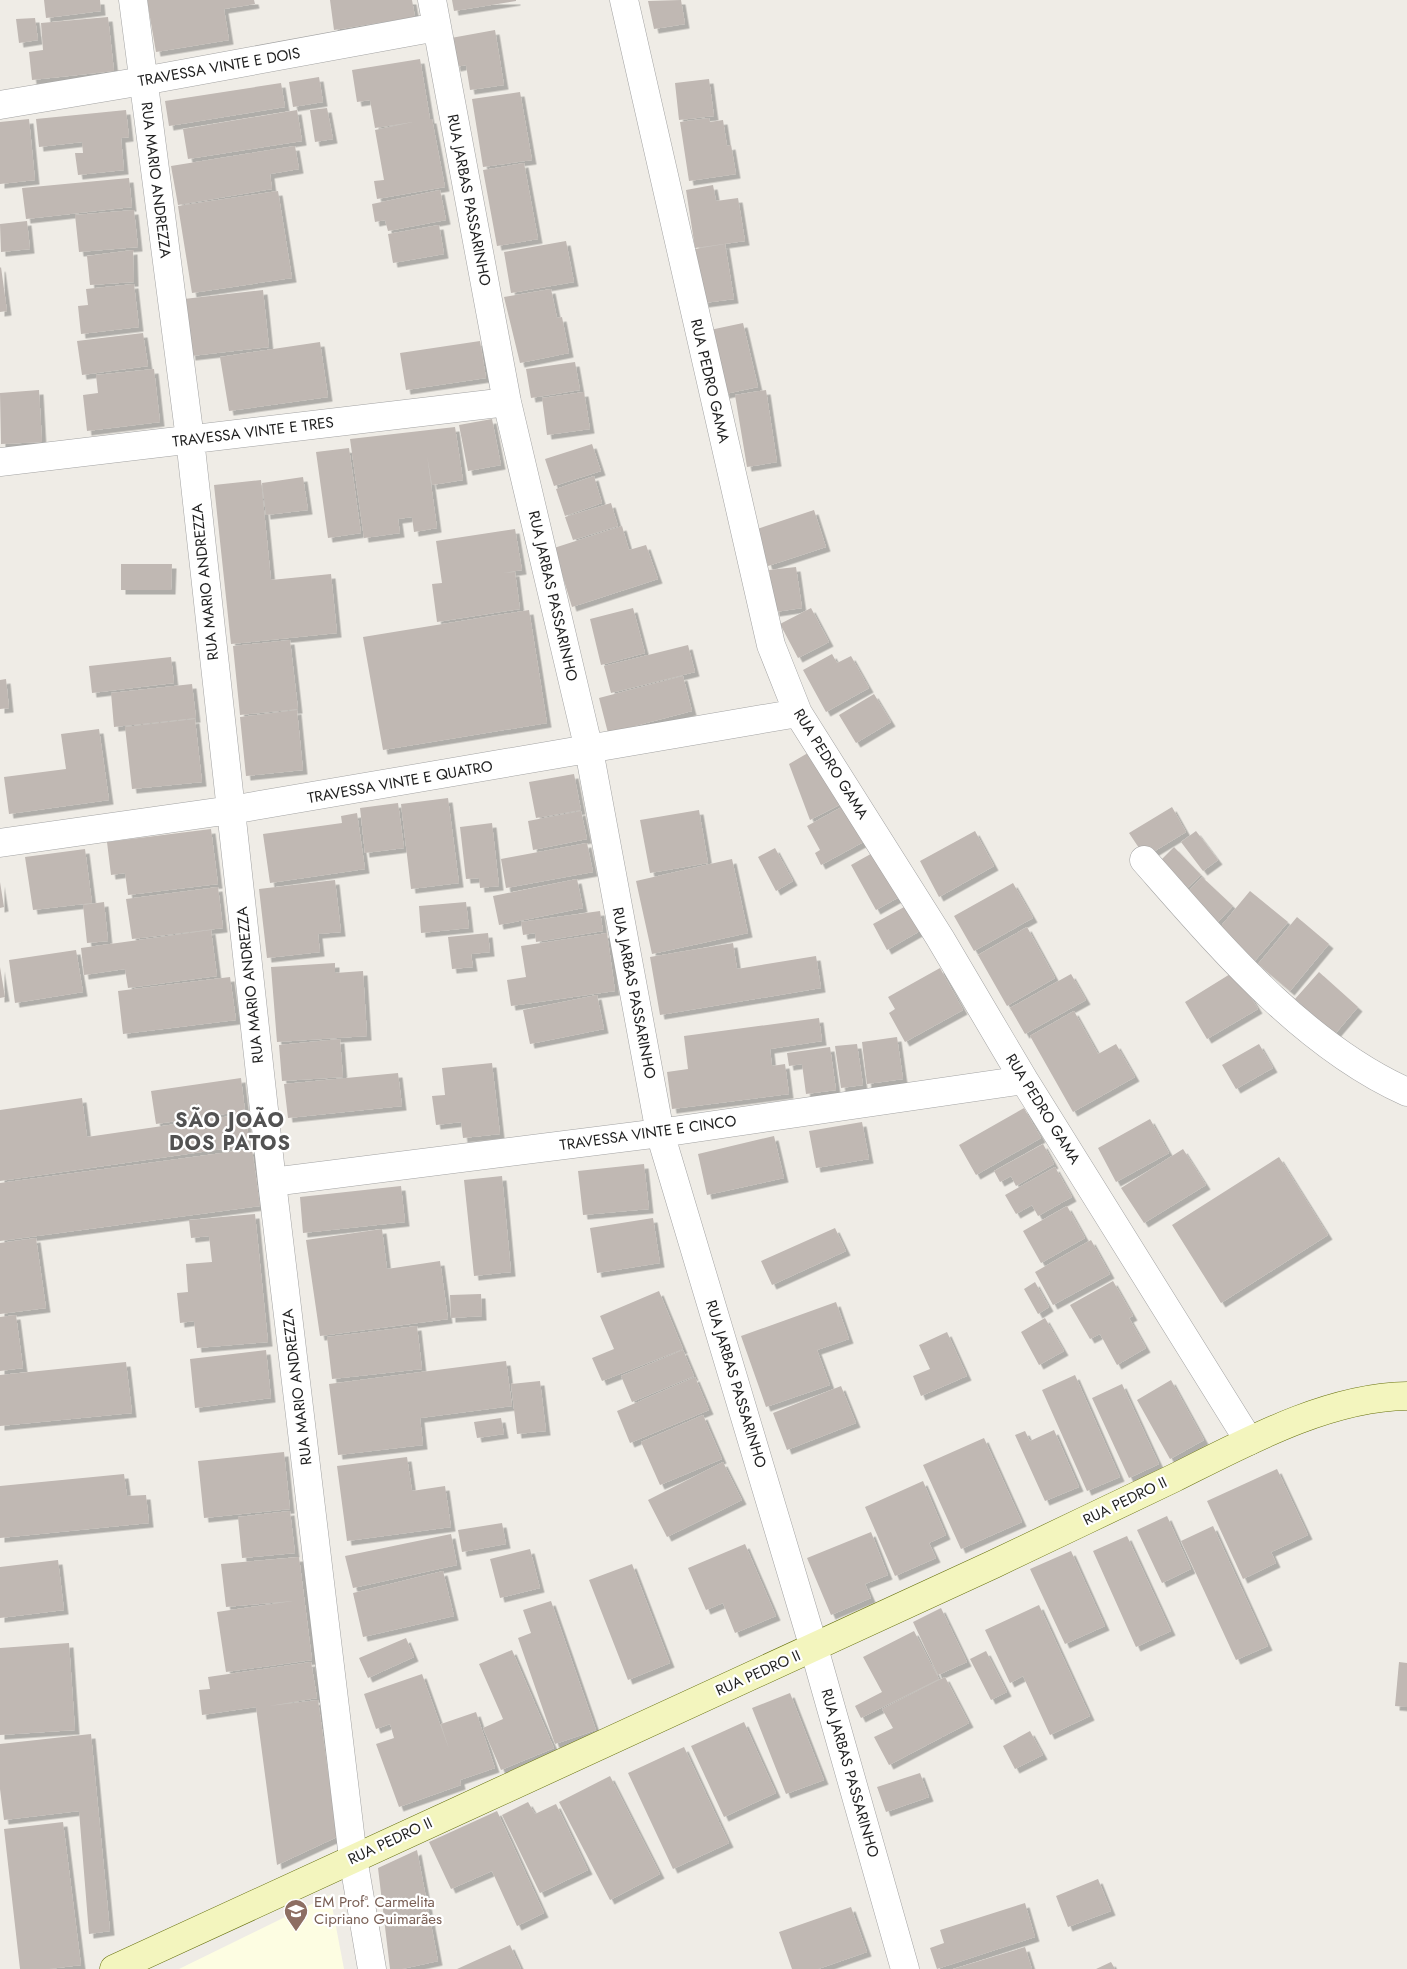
<svg xmlns="http://www.w3.org/2000/svg" width="1407" height="1969" viewBox="0 0 1407 1969" font-family="Jost,sans-serif">
	<style>
		.education { fill: #fdfde2 }
		.building { fill: #c0b8b3; filter: url(#shadow) }
		.lines { fill: none; stroke-linecap: round; stroke-linejoin: round }
		.street-casing { stroke: #a3a3a3; stroke-width: 29 }
		.secondary-casing { stroke: #66700d; stroke-width: 29 }
		.street { stroke: #fff; stroke-width: 28 }
		.secondary { stroke: #f3f5be; stroke-width: 28 }
		.labels { text-anchor: middle; stroke-width: 4.5; stroke-linejoin: round; paint-order: stroke }
		.street-label { font-size: 15px; fill: #1f1f1f; stroke: #fff }
		.education-label { font-size: 15px; fill: #785e54; stroke: #fff; text-anchor: start }
		.district-label { font-size: 20px; font-weight: bold; letter-spacing: 1px; fill: #525252; stroke: #fff }
	</style>
	<defs>
		<filter id="shadow"><feDropShadow dx="4.5" dy="4.5" stdDeviation="0" flood-color="#0004"/></filter>
	</defs>
	<rect width="100%" height="100%" fill="#efece6"/>
	<path class="education" d="M 330,1895 L 344,1969 L 179,1969 Z"/>
	<path class="building" d="M 44,0 L 100,0 L 101,11 L 46,18 Z
		M 147,0 L 254,0 L 255,4 L 224,9 L 229,40 L 156,52 Z
		M 330,0 L 412,0 L 415,17 L 334,30 Z
		M 452,0 L 516,0 L 516,1 L 454,11 Z
		M 681,0 L 685,24 L 654,29 L 648,1 Z
		M 108,17 L 114,71 L 32,80 L 29,52 L 43,50 L 41,23 Z
		M 35,18 L 38,40 L 19,43 L 16,19 Z
		M 495,30 L 504,85 L 470,90 L 466,65 L 456,67 L 451,38 Z
		M 420,59 L 430,119 L 432,119 L 445,187 L 377,199 L 374,181 L 384,180 L 375,130 L 413,122 L 375,128 L 370,100 L 357,102 L 352,70 Z
		M 319,77 L 323,102 L 293,107 L 289,82 Z
		M 709,79 L 714,116 L 679,120 L 675,83 Z
		M 281,83 L 285,107 L 169,126 L 165,101 Z
		M 520,92 L 532,160 L 483,167 L 472,99 Z
		M 327,108 L 333,139 L 315,142 L 310,110 Z
		M 126,110 L 129,137 L 121,138 L 124,170 L 78,175 L 75,153 L 83,153 L 82,142 L 39,147 L 36,119 Z
		M 297,110 L 302,141 L 188,159 L 183,129 Z
		M 709,118 L 710,122 L 723,120 L 727,146 L 731,145 L 736,174 L 689,181 L 680,122 Z
		M 29,119 L 35,180 L 0,184 L 0,122 Z
		M 295,146 L 299,169 L 270,174 L 272,189 L 178,205 L 171,166 Z
		M 524,163 L 538,239 L 497,246 L 483,170 Z
		M 129,178 L 132,207 L 26,219 L 22,188 Z
		M 713,185 L 716,201 L 738,198 L 745,241 L 695,248 L 686,190 Z
		M 440,190 L 446,220 L 388,231 L 385,220 L 375,222 L 372,204 Z
		M 278,191 L 292,278 L 192,293 L 178,206 Z
		M 134,210 L 138,247 L 79,252 L 75,215 Z
		M 27,221 L 30,249 L 1,252 L 0,224 Z
		M 439,225 L 444,254 L 393,263 L 388,234 Z
		M 566,241 L 574,282 L 511,293 L 504,252 Z
		M 725,244 L 734,299 L 704,303 L 695,249 Z
		M 133,250 L 134,282 L 90,285 L 87,256 Z
		M 1,267 L 7,311 L 0,312 L 0,268 Z
		M 134,284 L 139,327 L 81,334 L 78,306 L 88,305 L 86,289 Z
		M 551,289 L 557,318 L 562,317 L 569,353 L 520,363 L 504,297 Z
		M 263,290 L 269,347 L 191,356 L 184,299 Z
		M 743,323 L 758,387 L 725,394 L 710,330 Z
		M 143,333 L 148,366 L 82,375 L 77,341 Z
		M 480,341 L 486,378 L 406,390 L 400,353 Z
		M 320,342 L 328,397 L 229,411 L 220,357 Z
		M 575,362 L 580,390 L 531,398 L 526,369 Z
		M 154,369 L 160,422 L 87,431 L 83,395 L 98,393 L 96,375 Z
		M 39,390 L 42,442 L 1,444 L 0,393 Z
		M 766,390 L 777,462 L 747,467 L 735,395 Z
		M 584,392 L 590,429 L 547,435 L 542,398 Z
		M 492,419 L 501,465 L 468,471 L 459,425 Z
		M 455,427 L 463,480 L 432,485 L 427,455 L 437,528 L 414,532 L 412,517 L 398,519 L 400,533 L 364,538 L 350,439 Z
		M 592,444 L 601,471 L 554,486 L 545,459 Z
		M 349,448 L 361,533 L 328,538 L 316,452 Z
		M 594,476 L 602,503 L 565,516 L 556,489 Z
		M 303,477 L 308,510 L 266,515 L 262,483 Z
		M 261,480 L 271,580 L 331,574 L 337,633 L 231,644 L 214,485 Z
		M 611,503 L 618,526 L 573,540 L 565,517 Z
		M 814,510 L 826,547 L 768,566 L 757,529 Z
		M 622,526 L 629,550 L 646,545 L 658,579 L 572,607 L 554,548 Z
		M 515,529 L 522,570 L 503,573 L 515,572 L 520,609 L 437,622 L 432,584 L 442,583 L 436,541 Z
		M 121,564 L 172,564 L 171,590 L 121,590 Z
		M 796,567 L 802,608 L 775,612 L 769,570 Z
		M 633,608 L 645,653 L 601,665 L 590,619 Z
		M 811,608 L 829,642 L 798,658 L 780,624 Z
		M 529,610 L 547,723 L 383,750 L 363,637 Z
		M 290,640 L 298,709 L 240,715 L 233,646 Z
		M 688,645 L 695,672 L 611,693 L 604,666 Z
		M 832,654 L 837,663 L 851,656 L 869,688 L 826,712 L 803,670 Z
		M 171,657 L 174,683 L 92,693 L 89,666 Z
		M 683,676 L 692,711 L 608,733 L 599,698 Z
		M 6,679 L 9,708 L 0,709 L 0,680 Z
		M 192,684 L 196,718 L 114,727 L 111,693 Z
		M 874,694 L 891,722 L 856,743 L 839,715 Z
		M 297,710 L 303,770 L 246,776 L 240,717 Z
		M 195,719 L 202,782 L 132,789 L 125,727 Z
		M 99,729 L 109,800 L 9,814 L 4,777 L 66,769 L 61,734 Z
		M 813,750 L 845,802 L 810,820 L 789,764 Z
		M 574,774 L 581,810 L 536,818 L 529,782 Z
		M 448,798 L 459,883 L 411,889 L 401,804 Z
		M 398,803 L 404,848 L 365,853 L 360,808 Z
		M 849,803 L 869,839 L 821,865 L 815,853 L 820,850 L 807,826 Z
		M 1172,807 L 1186,832 L 1145,857 L 1129,833 Z
		M 699,810 L 708,863 L 650,873 L 640,820 Z
		M 581,811 L 587,839 L 533,850 L 528,821 Z
		M 357,813 L 365,869 L 270,883 L 263,834 L 342,823 L 341,816 Z
		M 492,823 L 499,886 L 480,888 L 479,878 L 466,879 L 460,827 Z
		M 211,829 L 218,884 L 128,895 L 125,873 L 111,875 L 107,842 Z
		M 975,831 L 994,866 L 939,897 L 920,861 Z
		M 1196,831 L 1218,860 L 1203,871 L 1181,842 Z
		M 587,843 L 593,872 L 506,888 L 501,859 Z
		M 1174,847 L 1201,875 L 1183,892 L 1156,865 Z
		M 775,848 L 793,881 L 776,891 L 758,857 Z
		M 85,849 L 92,903 L 33,910 L 25,857 Z
		M 876,851 L 901,896 L 876,910 L 851,865 Z
		M 732,859 L 748,933 L 652,954 L 636,881 Z
		M 1202,877 L 1233,906 L 1213,927 L 1182,898 Z
		M 577,879 L 583,908 L 499,925 L 493,896 Z
		M 335,880 L 341,932 L 318,934 L 320,952 L 267,958 L 259,889 Z
		M 0,882 L 4,907 L 0,908 Z
		M 1013,883 L 1033,918 L 974,951 L 954,916 Z
		M 218,887 L 223,928 L 132,939 L 126,899 Z
		M 1250,891 L 1288,922 L 1253,963 L 1216,932 Z
		M 104,902 L 108,941 L 87,943 L 83,905 Z
		M 466,902 L 469,928 L 421,933 L 419,906 Z
		M 906,906 L 920,931 L 887,950 L 873,924 Z
		M 600,911 L 603,931 L 536,942 L 535,933 L 523,935 L 521,922 Z
		M 1297,917 L 1329,944 L 1290,991 L 1258,964 Z
		M 1027,927 L 1055,978 L 1007,1006 L 978,955 Z
		M 211,930 L 217,976 L 128,988 L 125,969 L 84,975 L 81,948 Z
		M 488,933 L 490,952 L 471,954 L 473,967 L 452,969 L 448,937 Z
		M 607,933 L 615,991 L 511,1006 L 507,980 L 526,977 L 521,946 Z
		M 733,943 L 737,969 L 816,956 L 821,988 L 660,1015 L 650,957 Z
		M 76,950 L 83,992 L 15,1003 L 9,960 Z
		M 335,963 L 335,973 L 363,971 L 367,1036 L 277,1042 L 271,967 Z
		M 0,967 L 5,997 L 0,998 Z
		M 940,968 L 963,1010 L 905,1042 L 889,1013 L 895,1009 L 888,997 Z
		M 1235,971 L 1258,1009 L 1207,1039 L 1185,1002 Z
		M 1319,972 L 1358,1007 L 1335,1034 L 1295,999 Z
		M 1071,974 L 1086,1000 L 1025,1034 L 1010,1008 Z
		M 230,977 L 236,1020 L 123,1034 L 118,991 Z
		M 597,995 L 604,1029 L 530,1044 L 523,1010 Z
		M 1074,1011 L 1098,1054 L 1116,1044 L 1135,1077 L 1073,1112 L 1030,1036 Z
		M 819,1018 L 822,1041 L 770,1049 L 772,1066 L 785,1064 L 789,1094 L 672,1109 L 667,1072 L 688,1069 L 684,1036 Z
		M 897,1037 L 903,1079 L 867,1084 L 862,1042 Z
		M 340,1039 L 343,1077 L 282,1081 L 279,1045 Z
		M 857,1044 L 863,1085 L 841,1088 L 835,1046 Z
		M 1259,1044 L 1273,1068 L 1236,1089 L 1222,1065 Z
		M 830,1047 L 836,1090 L 806,1094 L 802,1064 L 789,1066 L 787,1053 Z
		M 492,1063 L 500,1134 L 463,1138 L 461,1122 L 436,1125 L 432,1096 L 445,1095 L 442,1068 Z
		M 398,1073 L 402,1106 L 288,1118 L 284,1084 Z
		M 241,1078 L 245,1111 L 156,1124 L 151,1091 Z
		M 82,1098 L 87,1137 L 245,1114 L 250,1145 L 0,1181 L 0,1110 Z
		M 1024,1108 L 1041,1138 L 976,1175 L 959,1145 Z
		M 1150,1119 L 1169,1153 L 1116,1182 L 1098,1148 Z
		M 862,1122 L 869,1159 L 816,1168 L 809,1131 Z
		M 774,1136 L 784,1178 L 707,1195 L 698,1154 Z
		M 1043,1144 L 1054,1164 L 1016,1186 L 1011,1176 L 1000,1182 L 994,1171 Z
		M 252,1149 L 260,1206 L 0,1241 L 0,1183 Z
		M 1183,1149 L 1206,1185 L 1144,1223 L 1121,1188 Z
		M 1279,1157 L 1328,1235 L 1221,1303 L 1172,1225 Z
		M 644,1164 L 649,1209 L 583,1215 L 578,1171 Z
		M 1055,1167 L 1072,1197 L 1038,1216 L 1032,1205 L 1016,1214 L 1005,1195 Z
		M 502,1176 L 511,1272 L 474,1276 L 464,1180 Z
		M 401,1186 L 405,1222 L 303,1233 L 300,1197 Z
		M 1067,1206 L 1085,1238 L 1041,1263 L 1023,1231 Z
		M 255,1214 L 268,1342 L 197,1348 L 194,1321 L 180,1323 L 177,1293 L 188,1292 L 186,1264 L 212,1262 L 209,1236 L 191,1238 L 189,1220 Z
		M 653,1218 L 660,1263 L 597,1273 L 590,1228 Z
		M 835,1228 L 846,1251 L 772,1285 L 761,1261 Z
		M 382,1229 L 387,1269 L 440,1261 L 448,1319 L 320,1336 L 306,1240 Z
		M 36,1238 L 46,1308 L 0,1314 L 0,1243 Z
		M 1091,1240 L 1110,1274 L 1053,1305 L 1035,1272 Z
		M 1113,1281 L 1133,1316 L 1129,1318 L 1146,1348 L 1117,1365 L 1100,1334 L 1090,1339 L 1070,1305 Z
		M 1035,1282 L 1049,1307 L 1038,1314 L 1024,1289 Z
		M 659,1291 L 683,1349 L 602,1381 L 592,1358 L 614,1349 L 600,1316 Z
		M 481,1294 L 482,1316 L 451,1318 L 450,1295 Z
		M 836,1302 L 849,1339 L 817,1350 L 830,1385 L 766,1407 L 741,1336 Z
		M 16,1315 L 23,1368 L 0,1371 L 0,1317 Z
		M 1045,1318 L 1064,1351 L 1039,1365 L 1021,1332 Z
		M 417,1326 L 422,1369 L 332,1379 L 327,1337 Z
		M 947,1332 L 967,1376 L 921,1396 L 913,1376 L 930,1369 L 919,1345 Z
		M 266,1350 L 271,1398 L 195,1408 L 190,1359 Z
		M 683,1350 L 694,1376 L 632,1402 L 621,1376 Z
		M 506,1361 L 512,1406 L 420,1418 L 423,1445 L 338,1455 L 329,1384 Z
		M 126,1362 L 132,1413 L 0,1426 L 0,1375 Z
		M 1075,1375 L 1120,1477 L 1087,1491 L 1042,1390 Z
		M 695,1377 L 709,1410 L 630,1443 L 617,1411 Z
		M 1171,1380 L 1204,1440 L 1170,1459 L 1137,1400 Z
		M 540,1381 L 546,1431 L 517,1434 L 511,1384 Z
		M 1122,1384 L 1159,1464 L 1129,1478 L 1092,1398 Z
		M 841,1386 L 856,1423 L 787,1450 L 773,1413 Z
		M 703,1415 L 722,1459 L 660,1485 L 641,1442 Z
		M 501,1418 L 504,1434 L 477,1438 L 474,1422 Z
		M 1054,1430 L 1079,1487 L 1045,1501 L 1015,1435 L 1025,1431 L 1030,1441 Z
		M 984,1438 L 1022,1522 L 961,1549 L 923,1465 Z
		M 284,1452 L 290,1509 L 204,1518 L 198,1461 Z
		M 407,1457 L 412,1491 L 445,1486 L 451,1527 L 347,1541 L 337,1466 Z
		M 723,1462 L 742,1500 L 667,1537 L 648,1500 Z
		M 1277,1469 L 1308,1535 L 1271,1552 L 1276,1563 L 1243,1579 L 1207,1501 Z
		M 124,1474 L 127,1496 L 146,1495 L 149,1523 L 0,1538 L 0,1486 Z
		M 923,1481 L 946,1535 L 929,1543 L 936,1558 L 895,1576 L 865,1507 Z
		M 290,1511 L 295,1553 L 242,1558 L 238,1517 Z
		M 1167,1516 L 1191,1569 L 1162,1583 L 1137,1530 Z
		M 502,1523 L 506,1544 L 462,1552 L 458,1530 Z
		M 1213,1526 L 1268,1646 L 1236,1660 L 1181,1541 Z
		M 871,1532 L 888,1575 L 865,1584 L 871,1598 L 831,1615 L 807,1558 Z
		M 451,1534 L 457,1565 L 353,1588 L 345,1556 Z
		M 1127,1536 L 1171,1631 L 1136,1647 L 1093,1551 Z
		M 745,1544 L 776,1616 L 735,1633 L 723,1603 L 706,1610 L 688,1568 Z
		M 530,1549 L 540,1588 L 500,1598 L 490,1559 Z
		M 1071,1551 L 1105,1626 L 1065,1644 L 1030,1569 Z
		M 299,1557 L 312,1660 L 226,1672 L 217,1612 L 293,1601 L 226,1607 L 221,1564 Z
		M 58,1560 L 64,1610 L 0,1618 L 0,1567 Z
		M 632,1564 L 670,1663 L 628,1680 L 589,1580 Z
		M 443,1571 L 454,1616 L 363,1637 L 353,1593 Z
		M 551,1601 L 596,1730 L 555,1744 L 518,1638 L 531,1633 L 523,1610 Z
		M 1039,1605 L 1090,1716 L 1050,1735 L 1023,1676 L 1010,1683 L 985,1630 Z
		M 941,1608 L 967,1662 L 938,1675 L 913,1622 Z
		M 914,1631 L 939,1679 L 861,1718 L 855,1706 L 882,1692 L 863,1657 Z
		M 406,1638 L 414,1657 L 368,1678 L 359,1658 Z
		M 69,1643 L 75,1730 L 0,1735 L 0,1648 Z
		M 512,1650 L 554,1748 L 501,1770 L 483,1728 L 503,1719 L 479,1664 Z
		M 986,1651 L 1007,1692 L 991,1700 L 970,1659 Z
		M 311,1662 L 317,1698 L 269,1706 L 318,1700 L 337,1837 L 277,1865 L 256,1707 L 202,1715 L 199,1690 L 210,1689 L 208,1677 Z
		M 1399,1662 L 1407,1663 L 1407,1707 L 1395,1706 Z
		M 422,1674 L 449,1749 L 441,1724 L 476,1712 L 495,1768 L 460,1780 L 461,1785 L 399,1807 L 376,1744 L 394,1738 L 390,1724 L 376,1729 L 364,1694 Z
		M 945,1677 L 969,1723 L 889,1765 L 874,1737 L 893,1728 L 882,1709 Z
		M 790,1693 L 824,1780 L 786,1794 L 752,1708 Z
		M 744,1722 L 776,1793 L 724,1817 L 691,1746 Z
		M 1030,1731 L 1043,1755 L 1015,1769 L 1003,1746 Z
		M 91,1734 L 110,1931 L 89,1934 L 79,1811 L 4,1820 L 0,1789 L 0,1744 Z
		M 684,1747 L 729,1843 L 673,1869 L 628,1773 Z
		M 920,1773 L 929,1797 L 886,1812 L 877,1787 Z
		M 610,1776 L 660,1874 L 610,1900 L 559,1802 Z
		M 528,1802 L 535,1814 L 556,1804 L 588,1870 L 540,1893 L 502,1815 Z
		M 497,1811 L 544,1913 L 517,1926 L 492,1871 L 451,1889 L 429,1842 Z
		M 63,1822 L 81,1965 L 49,1969 L 20,1969 L 4,1829 Z
		M 417,1850 L 438,1961 L 402,1969 L 390,1969 L 378,1868 Z
		M 1098,1879 L 1111,1911 L 1068,1927 L 1056,1896 Z
		M 1025,1903 L 1035,1937 L 937,1969 L 930,1948 L 944,1943 L 940,1930 Z
		M 851,1907 L 867,1952 L 818,1969 L 792,1969 L 779,1932 Z
		M 510,1945 L 521,1969 L 457,1969 Z
		M 1025,1947 L 1032,1969 L 953,1969 Z
		M 1111,1962 L 1115,1969 L 1096,1969 Z"/>
	<g class="lines">
		<g class="street-casing">
			<path id="street" d="M 133,0 L 190,439 L 272,1182 L 353,1858 L 372,1969
				M 432,0 L 507,402 L 589,750 L 660,1133 L 814,1648 L 905,1969
				M 624,0 L 771,645 L 798,713 L 940,938 L 1024,1080 L 1249,1441
				M 0,105 L 143,81 L 437,27
				M 0,462 L 507,402
				M 0,843 L 231,810 L 798,713
				M 1144,860 C 1218,944 1302,1045 1407,1092
				M 272,1182 L 660,1133 L 1024,1080"/>
		</g>
		<g class="secondary-casing">
			<path id="secondary" d="M 114,1969 C 407,1833 701,1701 994,1564 C 1054,1535 1114,1507 1174,1478 C 1244,1443 1327,1397 1407,1396"/>
		</g>
		<use href="#street" class="street"/>
		<use href="#secondary" class="secondary"/>
	</g>
	<defs>
		<g id="school-pin" transform="scale(1.25)"><path d="M0 17L-7.5 6A9.5 9.5 0 1 1 7.5 6Z" fill="#8d6e63" stroke="#fff"/><path d="M0-5L7-2L0 1L-7-2ZM-4 1L0 2.5L4 1V4Q0 6-4 4Z" fill="#fff"/></g>
	</defs>
	<g fill-rule="evenodd">
		<use href="#school-pin" x="296" y="1911"/>
	</g>
	<g class="labels">
		<g class="street-label">
			<text transform="translate(219 67) rotate(-10)" y="5">TRAVESSA VINTE E DOIS</text>
			<text transform="translate(156 180) rotate(83)" y="5">RUA MARIO ANDREZZA</text>
			<text transform="translate(469 200) rotate(79)" y="5">RUA JARBAS PASSARINHO</text>
			<text transform="translate(710 381) rotate(77)" y="5">RUA PEDRO GAMA</text>
			<text transform="translate(253 432) rotate(-7)" y="5">TRAVESSA VINTE E TRES</text>
			<text transform="translate(205 582) rotate(-96)" y="5">RUA MARIO ANDREZZA</text>
			<text transform="translate(553 596) rotate(77)" y="5">RUA JARBAS PASSARINHO</text>
			<text transform="translate(831 764) rotate(58)" y="5">RUA PEDRO GAMA</text>
			<text transform="translate(400 782) rotate(-10)" y="5">TRAVESSA VINTE E QUATRO</text>
			<text transform="translate(250 985) rotate(-96)" y="5">RUA MARIO ANDREZZA</text>
			<text transform="translate(634 993) rotate(79)" y="5">RUA JARBAS PASSARINHO</text>
			<text transform="translate(1043 1109) rotate(58)" y="5">RUA PEDRO GAMA</text>
			<text transform="translate(648 1133) rotate(-8)" y="5">TRAVESSA VINTE E CINCO</text>
			<text transform="translate(736 1384) rotate(73)" y="5">RUA JARBAS PASSARINHO</text>
			<text transform="translate(297 1387) rotate(-97)" y="5">RUA MARIO ANDREZZA</text>
			<text transform="translate(1125 1501) rotate(-26)" y="5">RUA PEDRO II</text>
			<text transform="translate(758 1673) rotate(-24)" y="5">RUA PEDRO II</text>
			<text transform="translate(850 1773) rotate(74)" y="5">RUA JARBAS PASSARINHO</text>
			<text transform="translate(390 1841) rotate(-25)" y="5">RUA PEDRO II</text>
		</g>
		<g class="education-label">
			<text x="314" y="1907">EM Profª. Carmelita<tspan x="314" dy="17">Cipriano Guimarães</tspan></text>
		</g>
		<g class="district-label">
			<text x="230" y="1127">SÃO JOÃO<tspan x="230" dy="23">DOS PATOS</tspan></text>
		</g>
	</g>
</svg>
